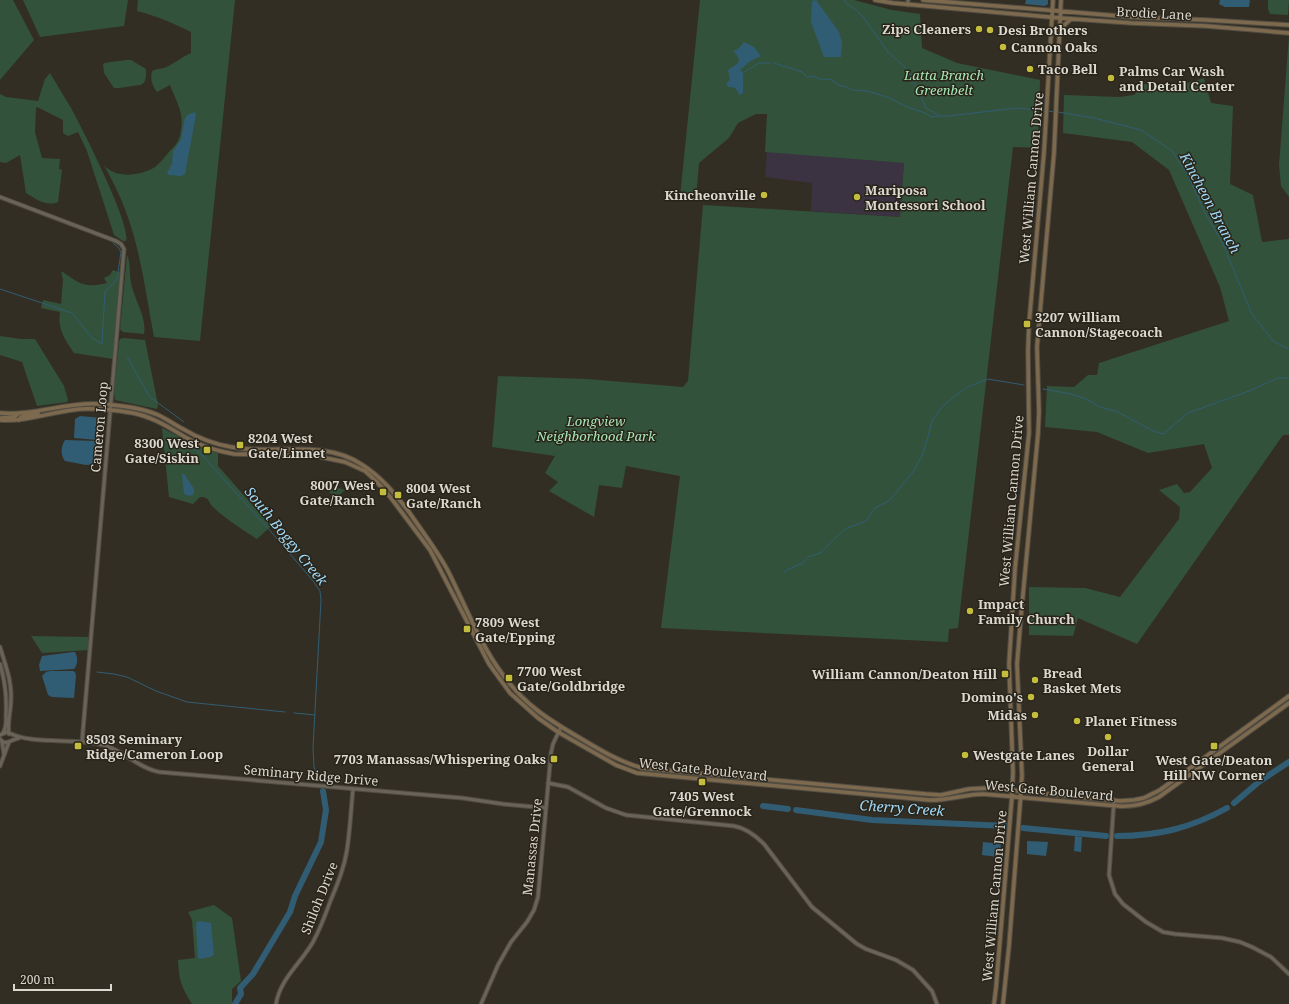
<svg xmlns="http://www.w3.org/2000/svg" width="1289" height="1004" viewBox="0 0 1289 1004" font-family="'Noto Serif',serif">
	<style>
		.education { fill: #3b3242 }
		.green { fill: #33523b }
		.water { fill: #315d74 }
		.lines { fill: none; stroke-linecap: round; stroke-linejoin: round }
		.stream { stroke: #315d74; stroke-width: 1 }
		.river { stroke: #315d74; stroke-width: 6 }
		.tertiary-casing { stroke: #514c42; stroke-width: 5 }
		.secondary-casing { stroke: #514c42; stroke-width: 5.5 }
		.tertiary { stroke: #6a6357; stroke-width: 3 }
		.secondary { stroke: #7d694e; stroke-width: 3.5 }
		.poi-dot { fill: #c4bc3d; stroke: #292419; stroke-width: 1.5 }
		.labels { text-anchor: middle; stroke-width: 3; stroke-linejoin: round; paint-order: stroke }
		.street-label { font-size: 13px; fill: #dbd8d0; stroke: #292419 }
		.poi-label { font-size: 13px; font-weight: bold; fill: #dbd8d0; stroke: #292419; text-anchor: start }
		.park-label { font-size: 13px; font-style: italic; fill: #a7e7b7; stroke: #292419 }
		.water-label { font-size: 14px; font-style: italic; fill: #9fd9f9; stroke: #292419 }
	</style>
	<rect width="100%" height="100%" fill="#332e23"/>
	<path class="education" d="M 767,151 L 904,163 L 900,217 L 811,211 L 812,183 L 765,177 Z"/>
	<path class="green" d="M 0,0 L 13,0 L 34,40 L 0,80 Z
		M 23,0 L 128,0 L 124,26 L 40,37 Z
		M 138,0 L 235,0 L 200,341 L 154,337 C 146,295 141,252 126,212 C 120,195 112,180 104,165 C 116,179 140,176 155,167 C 160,163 164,158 168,153 C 173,148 178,143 180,136 C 185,113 178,106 170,85 L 157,92 C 152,85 150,80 152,71 C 156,69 160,69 164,68 C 172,65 182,57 191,53 L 191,32 C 173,23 157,16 137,11 Z
		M 700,0 L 854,0 L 892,10 L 920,14 L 922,48 L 957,63 L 1040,80 L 1038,148 L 1013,147 L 958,628 L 949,629 L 948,642 L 661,628 L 680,476 L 626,466 L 622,488 L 599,485 L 594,517 L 549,491 L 558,482 L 545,473 L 555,456 L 492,447 L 498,376 L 587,379 L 683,387 L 688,381 L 703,205 L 900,217 L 904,163 L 765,152 L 767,114 L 756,114 L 738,123 L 729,138 L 699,163 L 696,199 L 680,197 Z
		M 1268,0 L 1289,0 L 1288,15 L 1270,14 L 1268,9 Z
		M 1289,36 L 1289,197 L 1281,186 L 1279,165 Z
		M 126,60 L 131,60 L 146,69 C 146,75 147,83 140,85 L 119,88 L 114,88 L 104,73 L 103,64 C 108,61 118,62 126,60 Z
		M 50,73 C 57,85 64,96 71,108 C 81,126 132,226 126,241 L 123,241 L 114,235 L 87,151 L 78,132 L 68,136 L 63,133 L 63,120 L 37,107 L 36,108 L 35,132 L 42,158 L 60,159 L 59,169 L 62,170 L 58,202 C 46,207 36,199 26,193 L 20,155 L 6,163 L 0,162 L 0,94 L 6,97 L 38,101 L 45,79 Z
		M 1204,78 L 1211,103 L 1233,106 L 1230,184 L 1253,195 L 1262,242 L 1289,239 L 1289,435 L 1283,435 L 1137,644 L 1078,618 L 1073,636 L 1029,635 L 1029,587 L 1085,588 L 1120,597 L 1179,519 L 1180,507 L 1159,490 L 1177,484 L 1184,493 L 1190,492 L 1212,468 L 1204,444 L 1148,453 L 1097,432 L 1045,427 L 1047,386 L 1074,387 L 1088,375 L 1097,375 L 1099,363 L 1229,321 L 1220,287 L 1169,170 L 1132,142 L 1063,133 L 1064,95 L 1119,97 L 1134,95 L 1144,84 L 1174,87 Z
		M 127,255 C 131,263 129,274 131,283 C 134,299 147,317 144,334 L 123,332 L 120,329 Z
		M 113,270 L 121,273 L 113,359 L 74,353 C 65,340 57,329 60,312 L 41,308 L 43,300 L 61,304 L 63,280 L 61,271 C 80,283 83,289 107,283 L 104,278 L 110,275 Z
		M 0,336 L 21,339 L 35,339 L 64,386 L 68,400 L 67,402 L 37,406 L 22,362 L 0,355 Z
		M 124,338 L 145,340 L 158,405 L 157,409 L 115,400 L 114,392 L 119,342 L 120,339 Z
		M 162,428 L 203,449 L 218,453 L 218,466 L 271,526 L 257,539 C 242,529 227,520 214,508 C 207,502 211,497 200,497 L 193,504 L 169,497 Z
		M 322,483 L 345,490 L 335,499 Z
		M 31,636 L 88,637 L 88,650 L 42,653 Z
		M 214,905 L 232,918 L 241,981 L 232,989 L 232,1004 L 192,1004 C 181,986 179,980 178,960 L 195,958 L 192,920 L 188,912 Z"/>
	<path class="water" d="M 816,0 L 839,32 L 842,42 L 841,57 L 824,57 L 811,22 L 812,1 Z
		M 1026,0 L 1048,0 L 1048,4 L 1045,6 L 1025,4 Z
		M 1220,0 L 1250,0 L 1249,7 L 1225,7 L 1219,4 Z
		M 744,42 L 754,47 L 761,56 L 749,62 L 740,70 L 743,73 L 743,93 L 739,95 C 736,87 735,87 728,87 L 726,84 L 730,80 L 728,70 C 738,63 744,62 733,51 L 738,49 Z
		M 195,112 L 196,115 L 185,174 L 181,176 L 169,175 L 167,173 L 172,164 L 173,151 L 176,147 L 181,139 L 185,118 L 189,114 Z
		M 80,416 L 101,418 L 99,420 L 98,440 L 74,438 L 75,419 Z
		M 65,440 L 97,441 L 98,444 L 96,464 L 86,465 L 65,461 C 60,455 61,446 65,440 Z
		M 182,474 L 184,474 L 194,489 L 194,494 L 190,496 L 184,494 Z
		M 73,652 L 75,652 C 78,657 78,665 74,669 L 40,671 L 39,665 L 42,656 Z
		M 50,671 L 73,671 L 75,672 L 76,676 L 74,698 L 52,697 L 48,695 L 42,676 L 46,672 Z
		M 1075,836 L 1082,837 L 1081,852 L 1074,851 Z
		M 1027,841 L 1048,842 L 1046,856 L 1027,854 Z
		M 983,842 L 1001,844 L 999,857 L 982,855 Z
		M 199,921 L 211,923 L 214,955 L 210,957 L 199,959 L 198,957 L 196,925 L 197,922 Z"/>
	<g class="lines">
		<path class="stream" d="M 844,0 L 846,3 L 856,10 L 864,18 L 888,52 L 908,70 L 926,108 L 940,116 L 948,116 L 1017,108 L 1045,111
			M 774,63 L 802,72 L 807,77 L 812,76 L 823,80 L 827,79 L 832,80 L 838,85 L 847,87 L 852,90 L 867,91 L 887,97 L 905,106 L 925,113 L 931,117 L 940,116
			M 743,73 L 759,63 L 770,63
			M 1048,111 L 1055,112
			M 1058,112 L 1094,118 L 1141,130 L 1172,151 L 1188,175 L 1205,213 L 1223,244 L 1252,314 L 1273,341 L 1289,349
			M 0,289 L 72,313 L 92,338 L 102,344 L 105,292 L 117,279 L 121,252 L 118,247 L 113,243
			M 127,357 L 150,397 L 184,422
			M 1043,389 L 1071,394 L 1086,399 L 1100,407 L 1118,412 L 1153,431 L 1163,434 L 1188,413 L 1249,391 L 1278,378 L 1289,378
			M 187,443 L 202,455 L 266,526 L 314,582 L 320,591 L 321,600 L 313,748 L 314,767 L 320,782
			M 784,572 L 789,569 L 803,563 L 808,557 L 820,553 L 845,529 L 866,521 L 875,508 L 889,501 L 913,472 L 922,456 L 928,437 L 932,421 L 942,407 L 956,395 L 968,387 L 988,379 L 1024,385
			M 97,672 L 114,674 L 127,677 L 156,691 L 187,702 L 285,712
			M 294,713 L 315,715"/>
		<path class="river" d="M 1234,803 L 1260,781 L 1289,762
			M 763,806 L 788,809
			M 796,810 L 872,820 L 1007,826
			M 1023,828 L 1106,836
			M 1117,836 C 1158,836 1191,828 1227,808
			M 235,1004 L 241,994 L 240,988 L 253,974 L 290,912 L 295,896 L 321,842 L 326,810 L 323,791"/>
		<g class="tertiary-casing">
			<path id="tertiary" d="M 908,5 L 908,0
				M 0,197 L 116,241 L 121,244 L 124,249 L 82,742
				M 0,647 C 5,664 12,681 11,699 C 11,711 7,722 9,734
				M 0,664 C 5,681 7,696 6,714 C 6,721 7,727 3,733
				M 0,735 L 7,732 C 33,746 74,737 103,745 C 123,750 138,768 159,772 L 462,798 L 503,804 L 546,808
				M 0,739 C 5,747 12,739 19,738
				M 2,742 L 4,754
				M 0,766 L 9,742
				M 548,783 L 568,787 L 606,808 L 626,815 L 734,826 C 746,828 755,835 764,844 L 812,907 L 857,944 L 866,949 L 896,960 L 913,970 L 932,991 L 937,1004
				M 1114,800 L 1109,875 L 1115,894 L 1123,904 L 1146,922 L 1163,932 L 1175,934 L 1222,938 L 1240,942 L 1252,947 L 1271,957 L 1289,974
				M 276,1004 C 280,979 301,963 313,942 C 320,929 325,916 330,902 C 337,885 344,869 347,850 C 350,830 351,809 353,789
				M 481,1004 L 498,965 L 511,942 L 527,922 L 534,910 L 538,897 L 551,753 L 553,744 L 561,727"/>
		</g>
		<g class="secondary-casing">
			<path id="secondary" d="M 875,0 L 893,3 L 1060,18 L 1131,23 L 1206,26 L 1289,33
				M 923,0 L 1131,17 L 1207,20 L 1289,25
				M 1060,29 L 1071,19
				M 0,413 C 34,416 65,402 99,404 C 119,405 140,407 158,415 C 167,419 175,425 183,429 C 198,438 214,444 231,447 C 274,455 322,439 361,464 C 382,477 395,494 409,512 C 422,531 436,549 447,569 C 465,604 479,643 503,675 C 525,705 549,720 580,738 C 600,750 620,762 642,768 L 926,794 L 941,795 L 969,789 L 989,788 L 1120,801 L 1134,800 L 1144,798 L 1160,790 L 1289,696
				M 1,418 L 14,417 L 18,414
				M 0,420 C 25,422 48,413 72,410 C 91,407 114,410 133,413 C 153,417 168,427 185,437 C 200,446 217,451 234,454 L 316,456 L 345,462 L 365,471 L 376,481 L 391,498 L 430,550 L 489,664 L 510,693 L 538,718 L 558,732 L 616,765 L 637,773 L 929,800 C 948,801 965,794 983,794 L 1118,806 C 1133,807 1146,804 1159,797 L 1289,703
				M 19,420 L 21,417 L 38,413
				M 994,1004 L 996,988 L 1012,796 L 1013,772 L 1009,664 L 1015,569 L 1029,433 L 1028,350 L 1029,324 L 1044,152 L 1053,0
				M 1003,1004 L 1009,946 L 1021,792 L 1022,775 L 1017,664 L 1021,616 L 1038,434 L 1039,412 L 1037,347 L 1054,153 L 1061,0"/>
		</g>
		<use href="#tertiary" class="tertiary"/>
		<use href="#secondary" class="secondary"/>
	</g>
	<g class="poi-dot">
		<circle cx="979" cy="29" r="4"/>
		<circle cx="990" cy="30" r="4"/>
		<circle cx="1003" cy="47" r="4"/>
		<circle cx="1030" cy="69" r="4"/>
		<circle cx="1111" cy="78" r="4"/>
		<circle cx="764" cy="195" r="4"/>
		<circle cx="857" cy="197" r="4"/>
		<rect x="1023" y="320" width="8" height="8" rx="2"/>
		<rect x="236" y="441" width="8" height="8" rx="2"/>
		<rect x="203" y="446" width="8" height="8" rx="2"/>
		<rect x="379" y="488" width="8" height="8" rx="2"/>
		<rect x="394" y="491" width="8" height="8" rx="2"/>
		<circle cx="970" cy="611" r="4"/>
		<rect x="463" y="625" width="8" height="8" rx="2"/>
		<rect x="1001" y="670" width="8" height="8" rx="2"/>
		<rect x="505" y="674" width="8" height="8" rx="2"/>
		<circle cx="1035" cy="680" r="4"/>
		<circle cx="1031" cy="697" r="4"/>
		<circle cx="1035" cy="715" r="4"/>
		<circle cx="1077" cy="721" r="4"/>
		<circle cx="1108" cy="737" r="4"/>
		<rect x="74" y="742" width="8" height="8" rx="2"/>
		<rect x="1210" y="742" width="8" height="8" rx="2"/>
		<circle cx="965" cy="755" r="4"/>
		<rect x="550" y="755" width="8" height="8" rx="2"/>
		<rect x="698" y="778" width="8" height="8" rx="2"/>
	</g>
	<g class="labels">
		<g class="street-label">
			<text transform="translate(1154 13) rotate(3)" y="5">Brodie Lane</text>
			<text transform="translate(1031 178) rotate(-85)" y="5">West William Cannon Drive</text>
			<text transform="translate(99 427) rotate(-85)" y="5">Cameron Loop</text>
			<text transform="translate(1011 501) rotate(-85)" y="5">West William Cannon Drive</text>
			<text transform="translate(703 769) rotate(6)" y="5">West Gate Boulevard</text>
			<text transform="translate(311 775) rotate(5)" y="5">Seminary Ridge Drive</text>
			<text transform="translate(1049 790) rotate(5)" y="5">West Gate Boulevard</text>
			<text transform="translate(532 847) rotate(-84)" y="5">Manassas Drive</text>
			<text transform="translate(994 896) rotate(-85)" y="5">West William Cannon Drive</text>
			<text transform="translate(319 898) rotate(-68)" y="5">Shiloh Drive</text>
		</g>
		<g class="poi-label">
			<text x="971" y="34" text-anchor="end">Zips Cleaners</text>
			<text x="998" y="35">Desi Brothers</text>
			<text x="1011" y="52">Cannon Oaks</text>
			<text x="1038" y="74">Taco Bell</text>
			<text x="1119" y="76">Palms Car Wash<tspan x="1119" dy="15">and Detail Center</tspan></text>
			<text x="865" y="195">Mariposa<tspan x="865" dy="15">Montessori School</tspan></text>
			<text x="756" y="200" text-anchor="end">Kincheonville</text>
			<text x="1035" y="322">3207 William<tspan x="1035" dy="15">Cannon/Stagecoach</tspan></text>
			<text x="248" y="443">8204 West<tspan x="248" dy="15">Gate/Linnet</tspan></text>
			<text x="199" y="448" text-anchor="end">8300 West<tspan x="199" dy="15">Gate/Siskin</tspan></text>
			<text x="375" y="490" text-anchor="end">8007 West<tspan x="375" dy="15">Gate/Ranch</tspan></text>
			<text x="406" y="493">8004 West<tspan x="406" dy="15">Gate/Ranch</tspan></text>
			<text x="978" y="609">Impact<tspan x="978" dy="15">Family Church</tspan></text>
			<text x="475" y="627">7809 West<tspan x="475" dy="15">Gate/Epping</tspan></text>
			<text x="517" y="676">7700 West<tspan x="517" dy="15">Gate/Goldbridge</tspan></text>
			<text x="1043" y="678">Bread<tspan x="1043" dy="15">Basket Mets</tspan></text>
			<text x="997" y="679" text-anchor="end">William Cannon/Deaton Hill</text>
			<text x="1023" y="702" text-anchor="end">Domino's</text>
			<text x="1027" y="720" text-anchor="end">Midas</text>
			<text x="1085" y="726">Planet Fitness</text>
			<text x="86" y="744">8503 Seminary<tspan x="86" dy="15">Ridge/Cameron Loop</tspan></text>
			<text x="1108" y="756" text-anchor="middle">Dollar<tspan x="1108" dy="15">General</tspan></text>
			<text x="973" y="760">Westgate Lanes</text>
			<text x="546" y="764" text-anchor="end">7703 Manassas/Whispering Oaks</text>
			<text x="1214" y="765" text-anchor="middle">West Gate/Deaton<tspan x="1214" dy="15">Hill NW Corner</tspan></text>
			<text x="702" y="801" text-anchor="middle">7405 West<tspan x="702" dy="15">Gate/Grennock</tspan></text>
		</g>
		<g class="park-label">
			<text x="944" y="80">Latta Branch<tspan x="944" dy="15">Greenbelt</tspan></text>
			<text x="596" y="426">Longview<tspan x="596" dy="15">Neighborhood Park</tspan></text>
		</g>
		<g class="water-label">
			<text transform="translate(1210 203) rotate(62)" y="5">Kincheon Branch</text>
			<text transform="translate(286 536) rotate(51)" y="5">South Boggy Creek</text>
			<text transform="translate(902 808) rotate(4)" y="5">Cherry Creek</text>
		</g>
	</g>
	<path d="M14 984v6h97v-6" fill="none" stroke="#dbd8d0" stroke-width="2"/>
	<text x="20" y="984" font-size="12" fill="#dbd8d0" stroke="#292419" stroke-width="3" paint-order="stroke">200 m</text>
</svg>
